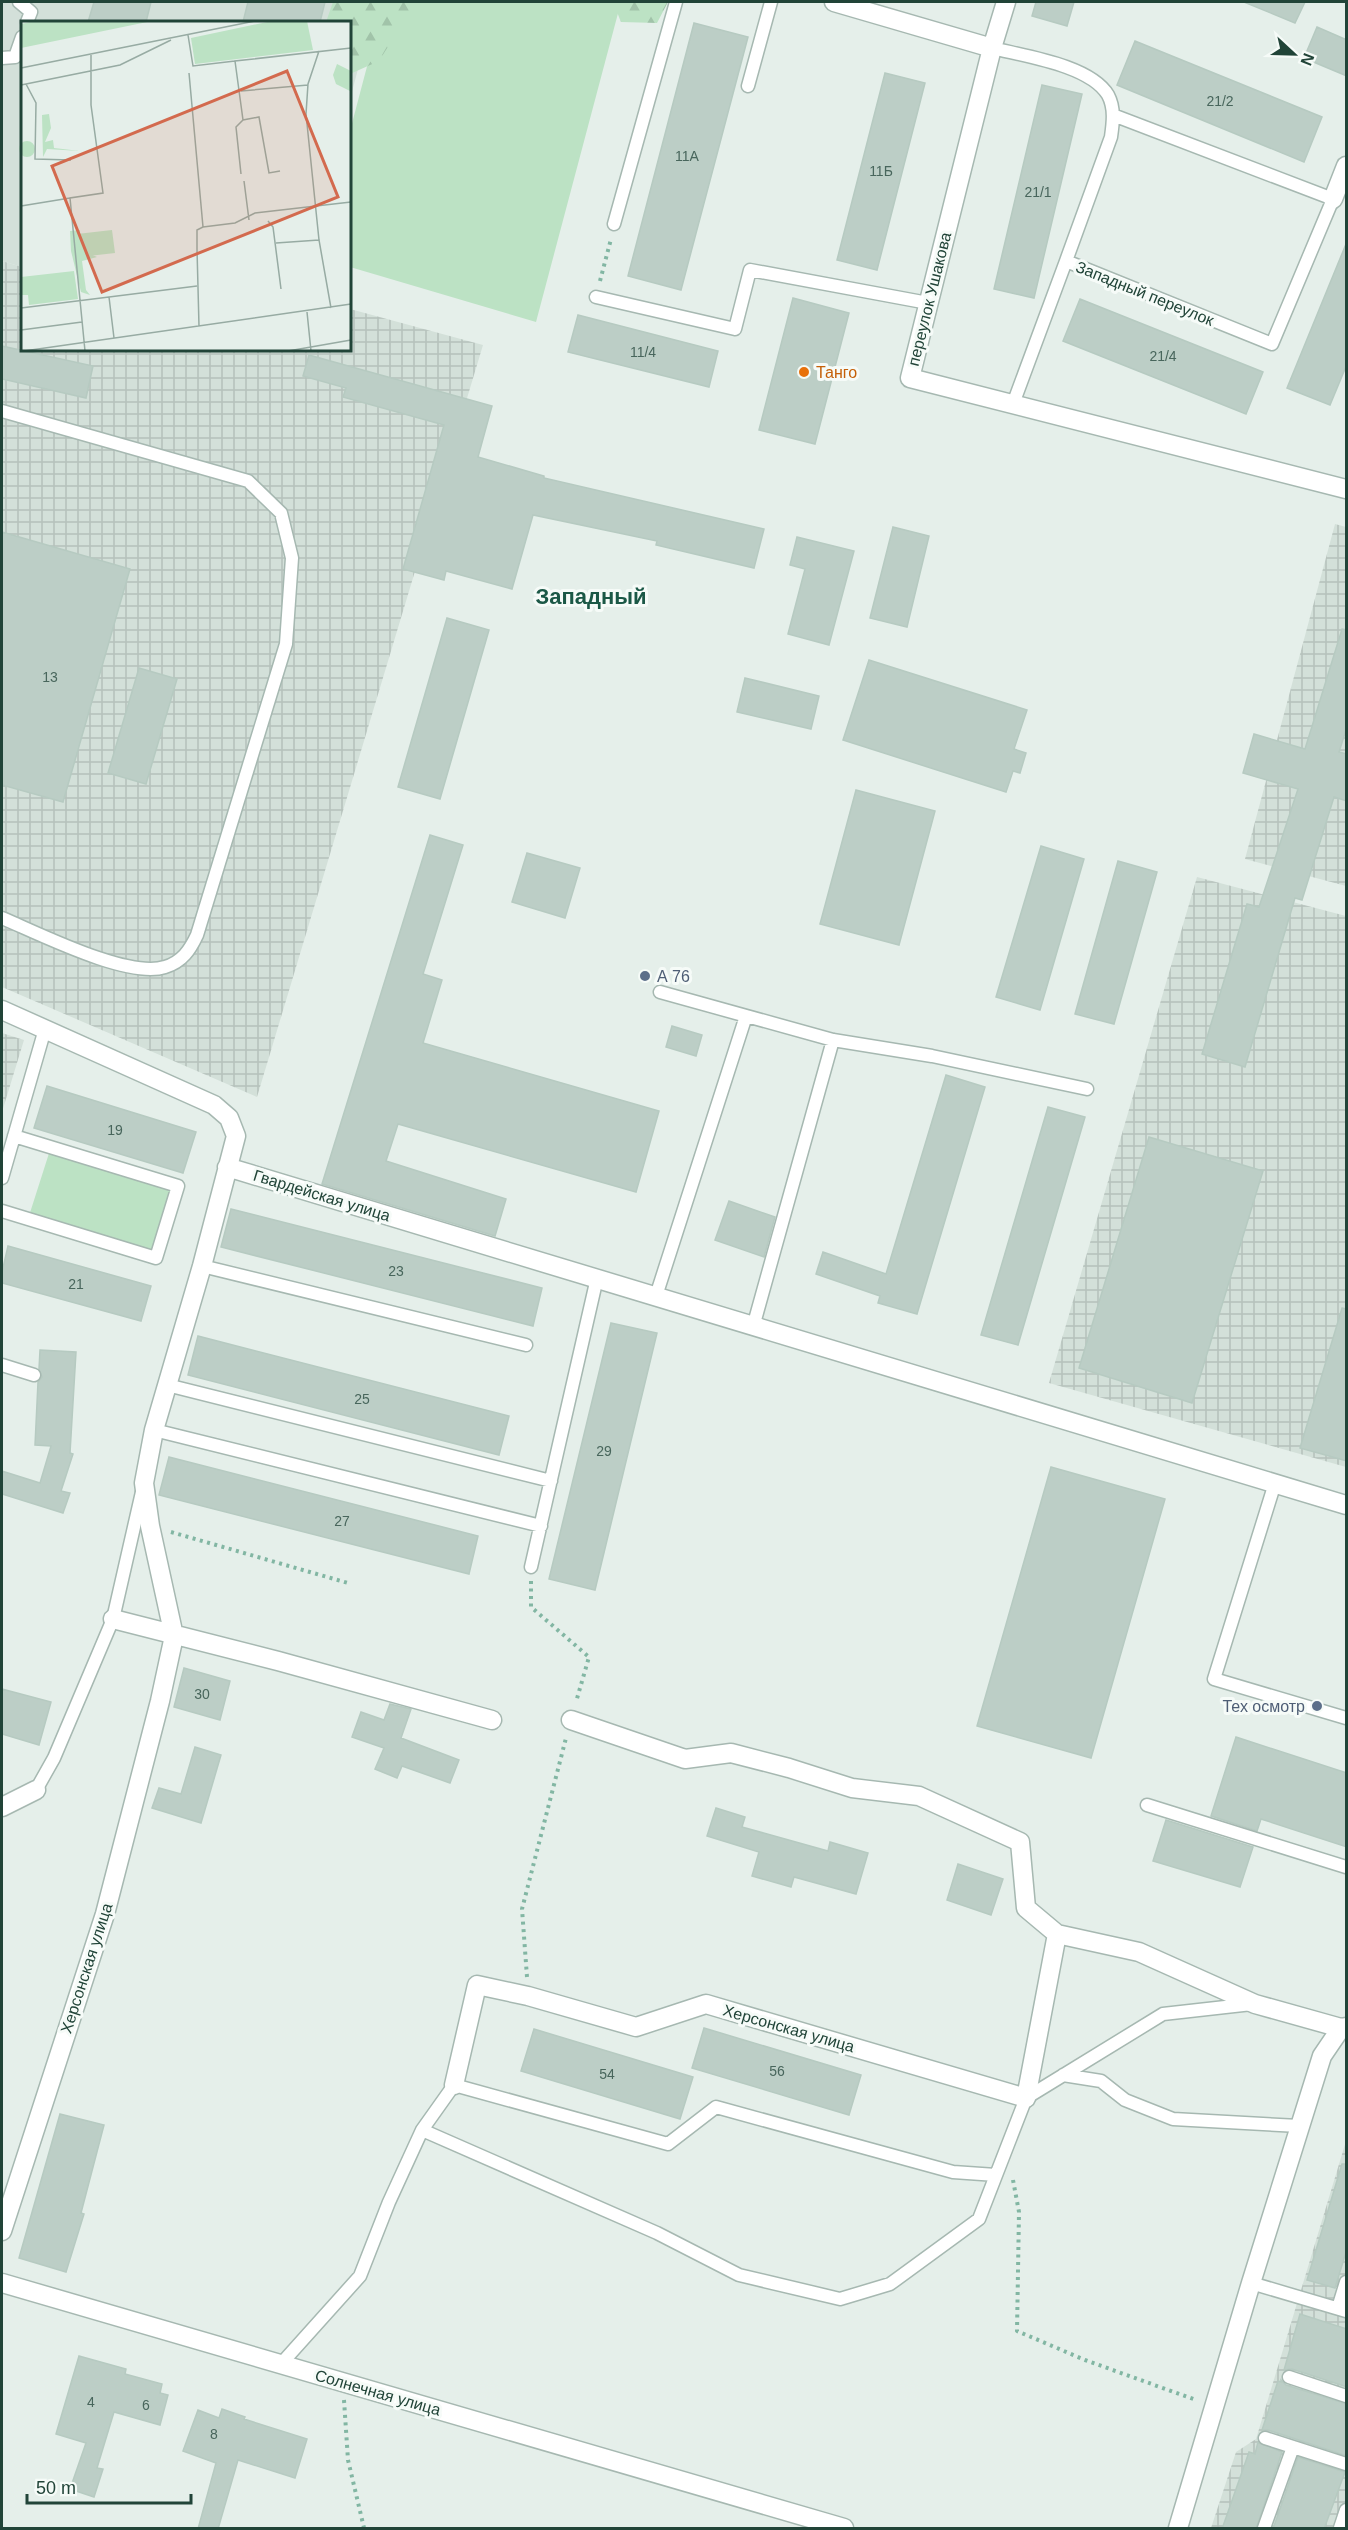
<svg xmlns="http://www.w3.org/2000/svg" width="1348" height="2530" viewBox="0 0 1348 2530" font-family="Arial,sans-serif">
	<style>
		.built { fill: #d3e0d9 }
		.industrial { fill: url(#industrial-grid) }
		.grass { fill: #bce2c4 }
		.forest { fill: url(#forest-firs) }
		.building { fill: #bccec6; stroke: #b6cac1; stroke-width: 1.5 }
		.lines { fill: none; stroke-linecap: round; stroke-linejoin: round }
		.service-casing { stroke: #a6b8b1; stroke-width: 15 }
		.minor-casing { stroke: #a6b8b1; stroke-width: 21 }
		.path { stroke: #82b6a3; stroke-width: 4; stroke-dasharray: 3 4.5; stroke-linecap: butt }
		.service { stroke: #fff; stroke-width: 12 }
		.minor { stroke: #fff; stroke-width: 18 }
		.food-dot { fill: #e8710a; stroke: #f6fbf8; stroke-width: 2 }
		.service-dot { fill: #5c6f8a; stroke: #f6fbf8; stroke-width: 2 }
		.labels { text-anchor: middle; stroke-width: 6; stroke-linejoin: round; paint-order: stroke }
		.number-label { font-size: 14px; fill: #48665c }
		.street-label { font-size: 16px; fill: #214438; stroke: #f6fbf8 }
		.food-label { font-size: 16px; fill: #c56008; stroke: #f6fbf8; text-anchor: start }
		.service-label { font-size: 16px; fill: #4e5e75; stroke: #f6fbf8; text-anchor: start }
		.district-label { font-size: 22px; font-weight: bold; fill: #1b5846; stroke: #f6fbf8 }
		.inset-road { fill: none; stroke: #97aba3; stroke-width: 1.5 }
		.view { fill: #d36a4e; fill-opacity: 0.15; stroke: #d36a4e; stroke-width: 3 }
		.inset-edge { fill: none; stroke: #214438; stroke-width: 3 }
	</style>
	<defs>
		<pattern id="industrial-grid" width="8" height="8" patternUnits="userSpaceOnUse" patternTransform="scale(1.5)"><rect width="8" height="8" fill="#d3e0d9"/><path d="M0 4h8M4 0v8" fill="none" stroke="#b5c1bb"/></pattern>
		<pattern id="forest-firs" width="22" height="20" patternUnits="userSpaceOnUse" patternTransform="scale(1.5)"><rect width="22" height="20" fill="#bce2c4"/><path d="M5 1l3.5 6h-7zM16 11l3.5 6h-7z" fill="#a1c3a9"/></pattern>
	</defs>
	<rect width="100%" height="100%" fill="#e5efea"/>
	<path class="built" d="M 2,2 L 376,2 L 350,99 L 350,22 L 22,22 L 22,267 L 2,261 Z"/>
	<path class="industrial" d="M 2,261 L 22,267 L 22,350 L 350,350 L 350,309 L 483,345 L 257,1097 L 2,987 Z
		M 1335,524 L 1346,527 L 1346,886 L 1245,859 Z
		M 1197,877 L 1346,916 L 1346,1467 L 1049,1383 Z
		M 2,1033 L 24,1040 L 2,1112 Z
		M 1346,2141 L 1346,2528 L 1211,2528 L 1236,2452 L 1256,2439 Z"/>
	<path class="grass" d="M 384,2 L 621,2 L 536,322 L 350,267 L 350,131 Z
		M 51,1147 L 178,1186 L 156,1258 L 28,1219 Z"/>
	<path class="forest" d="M 333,2 L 426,2 L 406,18 L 379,61 L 350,74 L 350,22 L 326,22 Z
		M 613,2 L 668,2 L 657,23 L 621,22 Z"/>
	<path class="building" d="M 94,2 L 151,2 L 146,22 L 88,22 Z
		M 248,2 L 325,2 L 320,22 L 243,22 Z
		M 1036,2 L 1074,2 L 1067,26 L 1032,16 Z
		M 1244,2 L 1305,2 L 1295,23 Z
		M 694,23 L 748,37 L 681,290 L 628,276 Z
		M 1317,27 L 1347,40 L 1347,76 L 1304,58 Z
		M 1135,41 L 1322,117 L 1304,162 L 1117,85 Z
		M 885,73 L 925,83 L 877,270 L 837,260 Z
		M 1042,85 L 1082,94 L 1034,298 L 994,289 Z
		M 1346,244 L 1347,364 L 1330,405 L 1287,388 Z
		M 793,298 L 849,313 L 815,444 L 759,430 Z
		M 1080,299 L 1263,372 L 1246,414 L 1063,341 Z
		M 578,315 L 718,351 L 709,387 L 568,352 Z
		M 2,346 L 93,366 L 86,398 L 2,379 Z
		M 309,355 L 492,406 L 478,457 L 544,476 L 544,478 L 764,529 L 754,568 L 656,545 L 657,541 L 533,515 L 512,589 L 446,571 L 444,580 L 403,569 L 444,425 L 343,397 L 346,388 L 303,376 Z
		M 893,527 L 929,536 L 907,627 L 870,618 Z
		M 2,532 L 130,569 L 63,802 L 2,785 Z
		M 797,537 L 854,551 L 829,645 L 788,634 L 805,569 L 790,565 Z
		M 447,618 L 489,630 L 440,799 L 398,787 Z
		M 1342,629 L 1347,630 L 1347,727 L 1339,752 L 1347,754 L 1347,801 L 1334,797 L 1302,900 L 1295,898 L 1245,1067 L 1202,1054 L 1247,904 L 1259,907 L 1298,789 L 1243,773 L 1254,734 L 1305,749 Z
		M 869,660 L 1027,710 L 1014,749 L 1026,753 L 1020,773 L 1013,771 L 1006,792 L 843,740 Z
		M 139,668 L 177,679 L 146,784 L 108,773 Z
		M 745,678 L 819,696 L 811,729 L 737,712 Z
		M 856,790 L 935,811 L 899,945 L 820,924 Z
		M 430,835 L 463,845 L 423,974 L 442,980 L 423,1043 L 659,1111 L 636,1192 L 398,1124 L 386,1161 L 506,1199 L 495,1236 L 322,1184 Z
		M 1041,846 L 1084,859 L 1040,1010 L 996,997 Z
		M 527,853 L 580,868 L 565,918 L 512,902 Z
		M 1118,861 L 1157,872 L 1114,1024 L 1075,1014 Z
		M 672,1026 L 702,1035 L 696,1056 L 666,1047 Z
		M 946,1075 L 985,1087 L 917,1314 L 878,1303 L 880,1296 L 816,1274 L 823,1252 L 886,1274 Z
		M 47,1086 L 196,1132 L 183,1173 L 34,1128 Z
		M 1048,1107 L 1085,1117 L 1018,1345 L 981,1335 Z
		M 1149,1137 L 1263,1171 L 1192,1403 L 1079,1368 Z
		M 729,1201 L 775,1217 L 764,1257 L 715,1240 Z
		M 231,1209 L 542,1288 L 533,1326 L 221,1247 Z
		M 8,1246 L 151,1286 L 141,1321 L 2,1283 L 2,1272 Z
		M 1342,1308 L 1347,1309 L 1347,1461 L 1300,1448 Z
		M 611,1323 L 657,1333 L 595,1590 L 549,1579 Z
		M 198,1336 L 509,1416 L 499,1455 L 188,1375 Z
		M 40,1350 L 76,1352 L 70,1453 L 73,1454 L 61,1491 L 70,1493 L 63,1513 L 2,1494 L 2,1471 L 40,1483 L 51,1446 L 35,1445 L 38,1382 L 42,1377 L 39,1369 Z
		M 169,1457 L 478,1536 L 469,1574 L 159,1495 Z
		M 1051,1467 L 1165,1499 L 1091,1758 L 977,1726 Z
		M 184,1668 L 230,1681 L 220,1720 L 174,1707 Z
		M 2,1689 L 51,1702 L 39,1745 L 2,1734 Z
		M 390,1704 L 411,1709 L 401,1738 L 459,1760 L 450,1783 L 402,1766 L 397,1778 L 375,1769 L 384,1748 L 352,1737 L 361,1712 L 384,1720 Z
		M 1236,1737 L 1347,1773 L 1347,1847 L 1261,1819 L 1257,1831 L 1211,1816 Z
		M 195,1747 L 221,1755 L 201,1823 L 152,1808 L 159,1788 L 181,1794 Z
		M 716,1808 L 745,1817 L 742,1827 L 828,1851 L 830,1842 L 868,1853 L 856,1894 L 794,1877 L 791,1887 L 752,1876 L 759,1852 L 707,1836 Z
		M 1166,1820 L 1253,1847 L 1240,1887 L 1153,1861 Z
		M 958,1864 L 1003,1879 L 991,1915 L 947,1900 Z
		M 704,2028 L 861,2075 L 849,2115 L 692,2068 Z
		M 534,2029 L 693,2077 L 680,2119 L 521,2071 Z
		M 60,2114 L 104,2125 L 81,2213 L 84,2214 L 66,2272 L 19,2258 Z
		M 1342,2164 L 1347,2164 L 1347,2249 L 1335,2288 L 1307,2280 Z
		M 1300,2314 L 1347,2329 L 1347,2387 L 1292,2369 L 1284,2370 Z
		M 79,2356 L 126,2369 L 125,2374 L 162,2384 L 160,2393 L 168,2395 L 160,2425 L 114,2412 L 97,2468 L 103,2469 L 94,2497 L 70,2489 L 86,2443 L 56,2434 Z
		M 1281,2380 L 1286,2385 L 1347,2404 L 1347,2456 L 1268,2430 L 1262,2430 L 1278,2381 L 1281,2382 Z
		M 222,2409 L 245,2417 L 244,2419 L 307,2439 L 295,2478 L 238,2460 L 218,2529 L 198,2529 L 216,2463 L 183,2451 L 198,2410 L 219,2418 Z
		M 1258,2442 L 1282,2452 L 1256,2529 L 1222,2529 L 1249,2452 L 1255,2454 Z
		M 1298,2457 L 1345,2472 L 1324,2529 L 1273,2529 Z"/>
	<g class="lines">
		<g class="service-casing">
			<path id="service" d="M 19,2 L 31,12 L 27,22
				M 992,48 C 1024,56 1090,65 1108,95 C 1115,108 1113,123 1111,137 L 1066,261 L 1272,344 L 1333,199 L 1113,115
				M 2,58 L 15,57 L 22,37
				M 748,86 L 771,2
				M 614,224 L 676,2
				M 596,297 L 735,329 L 750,270 L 928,303
				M 1013,404 L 1066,261
				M 2,411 L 248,481 L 281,513 L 292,558 L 286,644 L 197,935 C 190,950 182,962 165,967 C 128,979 38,933 2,918
				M 660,992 L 833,1040 L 932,1056 L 1087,1089
				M 2,1178 L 45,1029
				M 2,1211 L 156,1258 L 178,1186 L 14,1136
				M 202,1266 L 526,1345
				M 656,1296 L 746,1016
				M 753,1327 L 833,1040
				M 2,1365 L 34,1375
				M 167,1385 L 551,1481
				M 154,1430 L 541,1526
				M 1275,1483 L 1214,1679 L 1346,1718
				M 531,1567 L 597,1278
				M 36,1790 L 54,1758 L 113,1619 L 142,1492
				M 1147,1805 L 1346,1867
				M 1063,2075 L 1101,2081 L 1125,2100 L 1173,2119 L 1299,2126
				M 422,2130 L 657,2233 L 739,2275 L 840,2299 L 890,2284 L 979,2219 L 1026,2098 L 1163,2014 L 1252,2004
				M 1251,2283 L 1346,2311
				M 1338,2308 L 1346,2282
				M 281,2364 L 360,2276 L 389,2202 L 422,2130 L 454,2085 L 668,2144 L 716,2107 L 953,2172 L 996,2175
				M 1289,2377 L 1346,2396
				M 1265,2438 L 1346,2464
				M 1264,2528 L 1293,2447
				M 1340,2528 L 1346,2510"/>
		</g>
		<g class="minor-casing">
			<path id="minor" d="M 834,2 L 992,48 L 910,378 L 1346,489
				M 992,48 L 1006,2
				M 1333,199 L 1346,166
				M 2,1010 L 214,1105 L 229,1118 L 236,1136 L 202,1266 L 154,1430 L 144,1483 L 150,1526 L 174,1636 L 160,1701 L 105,1914 L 2,2231
				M 227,1167 L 1346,1505
				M 113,1619 L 278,1661 L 492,1720
				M 571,1720 L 685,1759 L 731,1753 L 789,1768 L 852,1788 L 919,1796 L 1020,1842 L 1026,1908 L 1057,1934 L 1139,1952 L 1255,2004 L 1341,2028 L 1346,2027
				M 2,1807 L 36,1790
				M 454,2085 L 477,1985 L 528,1996 L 636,2027 L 706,2004 L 1026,2098 L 1057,1934
				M 2,2283 L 844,2528
				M 1178,2528 L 1251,2283 L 1322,2056 L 1341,2028"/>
		</g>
		<path class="path" d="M 600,281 L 611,239
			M 171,1532 L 348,1583
			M 531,1581 L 531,1607 L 589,1657 L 576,1702
			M 527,1977 L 522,1909 L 566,1738
			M 1013,2180 L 1019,2212 L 1017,2331 L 1085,2360 L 1196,2400
			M 344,2400 L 348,2460 L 364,2528"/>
		<use href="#service" class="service"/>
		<use href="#minor" class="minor"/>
	</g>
	<circle class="food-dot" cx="804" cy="372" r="6"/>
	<g class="service-dot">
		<circle cx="645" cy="976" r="6"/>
		<circle cx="1317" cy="1706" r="6"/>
	</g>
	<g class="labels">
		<g class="number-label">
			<text x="1220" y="106">21/2</text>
			<text x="687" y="161">11А</text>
			<text x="881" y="176">11Б</text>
			<text x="1038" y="197">21/1</text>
			<text x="643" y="357">11/4</text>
			<text x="1163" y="361">21/4</text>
			<text x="50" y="682">13</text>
			<text x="115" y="1135">19</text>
			<text x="396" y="1276">23</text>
			<text x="76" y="1289">21</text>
			<text x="362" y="1404">25</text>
			<text x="604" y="1456">29</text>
			<text x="342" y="1526">27</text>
			<text x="202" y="1699">30</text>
			<text x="777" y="2076">56</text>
			<text x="607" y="2079">54</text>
			<text x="91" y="2407">4</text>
			<text x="146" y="2410">6</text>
			<text x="214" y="2439">8</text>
		</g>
		<g class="street-label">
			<text transform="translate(1145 293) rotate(22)" y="6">Западный переулок</text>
			<text transform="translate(929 299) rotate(-76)" y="6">переулок Ушакова</text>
			<text transform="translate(322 1195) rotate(17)" y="6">Гвардейская улица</text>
			<text transform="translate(86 1968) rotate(-72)" y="6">Херсонская улица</text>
			<text transform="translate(789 2028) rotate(16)" y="6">Херсонская улица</text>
			<text transform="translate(378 2392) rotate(16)" y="6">Солнечная улица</text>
		</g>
		<g class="food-label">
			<text x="816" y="378">Танго</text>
		</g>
		<g class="service-label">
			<text x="657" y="982">А 76</text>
			<text x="1305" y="1712" text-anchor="end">Тех осмотр</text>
		</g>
		<g class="district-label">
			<text x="591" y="604">Западный</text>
		</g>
	</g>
	<g transform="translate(21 21)">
		<rect width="330" height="330" fill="#e5efea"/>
		<path d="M-2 128a8 8 0 1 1 16 0a8 8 0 1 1-16 0ZM 91,209 L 94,232 L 59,236 L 56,213 Z" fill="#bce2c4"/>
		<path d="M 14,0 L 131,0 L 0,27 L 0,3 ZM 316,43 L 330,50 L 330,80 L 329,70 L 315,63 L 312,54 ZM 28,93 L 30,107 L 24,121 L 32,119 L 33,127 L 59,130 L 26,128 L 22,136 L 21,94 ZM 59,209 L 58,228 L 76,236 L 61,240 L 65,269 L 69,274 L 60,271 L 50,230 L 49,210 Z" fill="#bce2c4"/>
		<path d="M 251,0 L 286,0 L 292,29 L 174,43 L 170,17 Z" fill="#bce2c4"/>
		<path d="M 53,250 L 57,278 L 8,284 L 7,274 L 0,274 L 0,256 Z" fill="#bce2c4"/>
		<path class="inset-road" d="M 167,14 L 172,45 L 214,40M 298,30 L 287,63 L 285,93 L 298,219 L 310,287M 0,47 L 234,0M 168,52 L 182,206 L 176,209 L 176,228 L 178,305M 5,63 L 15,82 L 14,138 L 50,139M 0,64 L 99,44 L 150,19M 220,70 L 287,64M 222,99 L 214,40 L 330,27M 220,153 L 215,106 L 222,99 L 238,96 L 248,152 L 259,150M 223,160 L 228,199M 0,185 L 49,177M 247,200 L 252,206 L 260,268M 182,206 L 214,202 L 234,192 L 330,181M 255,222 L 298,219M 88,276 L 93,317M 0,287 L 176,265M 286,291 L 290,330M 0,309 L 61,301M 3,330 L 330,283M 64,330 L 49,177 L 82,172 L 70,84 L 70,34M 267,330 L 330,319"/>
		<path class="view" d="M 266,50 L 317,176 L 81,271 L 31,145 Z"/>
		<rect width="330" height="330" class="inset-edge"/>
	</g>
	<rect width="1348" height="2530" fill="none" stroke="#214438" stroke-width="6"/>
	<g transform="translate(1294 54) rotate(112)" stroke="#f6fbf8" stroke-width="4.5" paint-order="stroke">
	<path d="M0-4.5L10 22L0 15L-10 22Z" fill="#214438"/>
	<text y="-9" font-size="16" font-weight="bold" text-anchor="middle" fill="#214438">N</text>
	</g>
	<path d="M27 2494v9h164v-9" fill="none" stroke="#214438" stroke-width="3"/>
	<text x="36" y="2494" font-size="18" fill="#214438" stroke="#f6fbf8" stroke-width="4.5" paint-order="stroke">50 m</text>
</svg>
